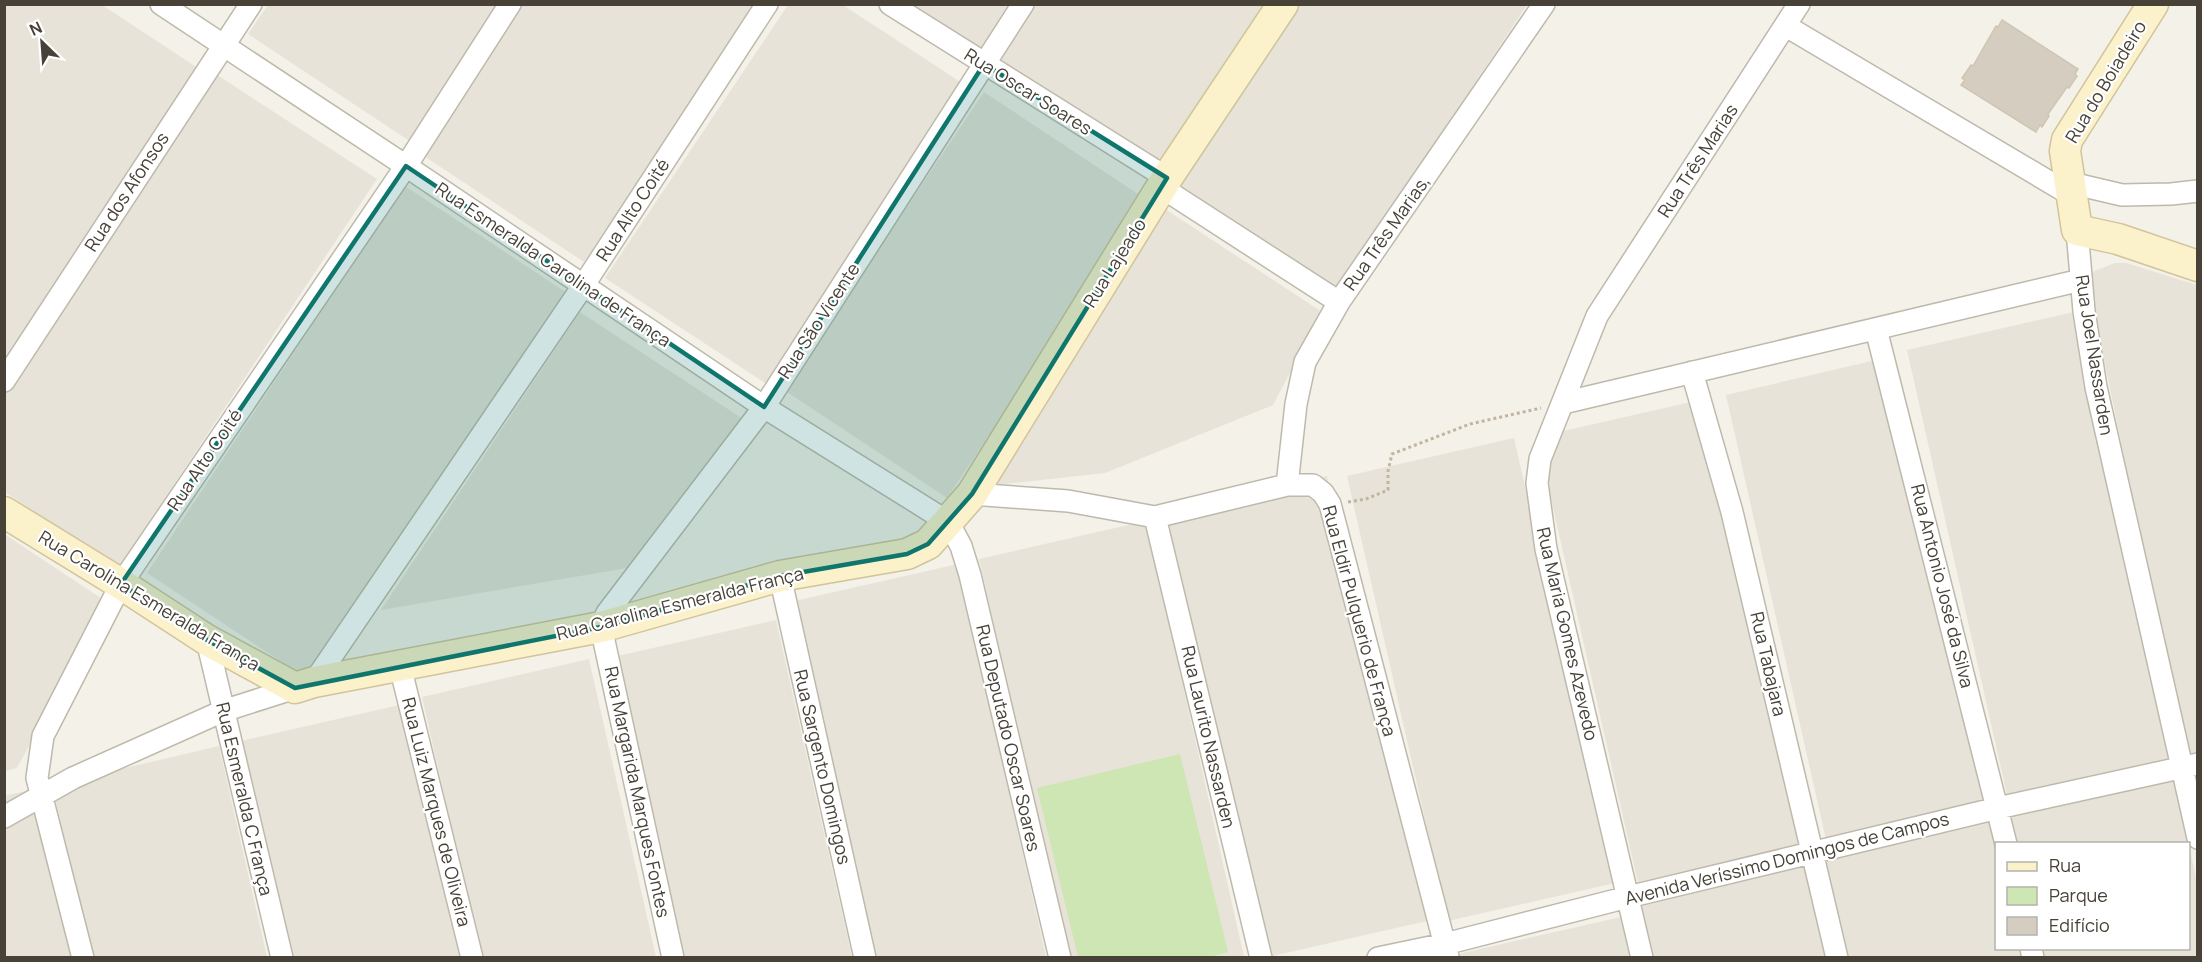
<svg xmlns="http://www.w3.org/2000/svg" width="2202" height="962" viewBox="0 0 2202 962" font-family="Manrope,sans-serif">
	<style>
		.residential { fill: #e7e3d8 }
		.green { fill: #cee5b4 }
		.building { fill: #d5cdbf; stroke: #cfc5b3; stroke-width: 1.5 }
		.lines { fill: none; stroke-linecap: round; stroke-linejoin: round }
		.street-casing { stroke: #bfb9ac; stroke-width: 24 }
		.secondary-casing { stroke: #d1c49b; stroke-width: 33 }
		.path { stroke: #c0b59e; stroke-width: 3; stroke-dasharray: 3 3; stroke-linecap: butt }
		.street { stroke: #fff; stroke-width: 21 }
		.secondary { stroke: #fbf1cb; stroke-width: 30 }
		.marked { fill: #0f766e; fill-opacity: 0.2; stroke: #0f766e; stroke-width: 4.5; stroke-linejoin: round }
		.labels { text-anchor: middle; stroke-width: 4.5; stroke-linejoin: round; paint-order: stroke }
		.street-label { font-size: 18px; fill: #474138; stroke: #fff }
	</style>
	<rect width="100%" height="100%" fill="#f4f1e9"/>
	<path class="residential" d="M 7,4 L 102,5 L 198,68 L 5,359 L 5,8 Z
		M 268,5 L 503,5 L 411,142 L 248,34 Z
		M 521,5 L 756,5 L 584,262 L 421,154 Z
		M 788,5 L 843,5 L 968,87 L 768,385 L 605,278 Z
		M 899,5 L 1015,5 L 980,58 Z
		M 1036,5 L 1271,5 L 1158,173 L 995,65 Z
		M 1292,5 L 1527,5 L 1331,298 L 1168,190 Z
		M 214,73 L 377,179 L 119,567 L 5,492 L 4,388 Z
		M 984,92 L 1147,200 L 947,498 L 784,390 Z
		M 405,186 L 567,293 L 309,680 L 147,573 Z
		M 1159,205 L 1322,312 L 1273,405 L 1105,473 L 985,486 Z
		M 2115,263 L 2126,263 L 2197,285 L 2198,760 L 2187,763 L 2090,291 L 2090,278 L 2094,271 Z
		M 580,312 L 743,419 L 633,567 L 381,610 Z
		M 2074,312 L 2174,757 L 2007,795 L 1907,350 Z
		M 1893,356 L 1993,801 L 1826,840 L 1726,395 Z
		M 1704,399 L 1805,845 L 1638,883 L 1537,437 Z
		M 1514,438 L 1615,883 L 1448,921 L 1347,476 Z
		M 1327,476 L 1427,921 L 1268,957 L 1160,514 Z
		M 1146,521 L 1244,957 L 1069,957 L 979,559 Z
		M 4,534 L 107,602 L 17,768 L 5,771 Z
		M 958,564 L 1046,957 L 871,957 L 790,602 Z
		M 776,620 L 852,957 L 676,957 L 609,658 Z
		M 589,659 L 656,957 L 481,957 L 422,697 Z
		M 408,703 L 465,957 L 289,957 L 241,741 Z
		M 219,746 L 267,957 L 91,957 L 52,785 Z
		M 2174,778 L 2197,882 L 2197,957 L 2039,957 L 2037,949 L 2188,948 L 2188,844 L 2013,843 L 2007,816 Z
		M 43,787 L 82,957 L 5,957 L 4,796 Z
		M 1993,822 L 1996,844 L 1996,948 L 2021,949 L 2023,957 L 1848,957 L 1826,861 Z
		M 1804,865 L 1825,957 L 1650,957 L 1637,904 Z
		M 1621,917 L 1630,957 L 1455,958 L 1454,955 Z"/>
	<path class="green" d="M 1180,754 L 1228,952 L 1205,958 L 1078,957 L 1037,788 Z"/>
	<path class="building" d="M 2002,20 L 2078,69 L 2075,74 L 2077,76 L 2069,88 L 2067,87 L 2048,114 L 2049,116 L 2042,127 L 2040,125 L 2036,132 L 1961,85 L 1965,80 L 1962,78 L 1971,65 L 1973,66 L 1996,26 L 1998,27 Z"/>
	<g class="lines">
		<g class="street-casing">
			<path id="street" d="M 161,4 L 406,166 L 764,407 L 948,522 L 961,546 L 970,575 L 1060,958
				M 890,4 L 1167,178
				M 1786,26 L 2073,196
				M 2071,183 L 2122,195 L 2171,194 L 2198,191
				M 1161,187 L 1339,302
				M 2077,230 L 2084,311 L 2096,387 L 2198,838
				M 1876,329 L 2006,844
				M 1692,372 L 1732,512 L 1837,958
				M 4,381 L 251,4
				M 1563,403 L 2081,280
				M 1287,485 L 1296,404 L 1305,362 L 1339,302 L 1544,4
				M 972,494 L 1068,501 L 1155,517 L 1287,485 L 1313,485 L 1323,493 L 1330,504 L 1448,957
				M 1155,517 L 1261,958
				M 780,576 L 865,958
				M 207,640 L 282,958
				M 400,666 L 472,958
				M 314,682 L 583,286 L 767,4
				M 4,817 L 73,778 L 223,711 L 295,688
				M 2031,948 L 2033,958
				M 83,958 L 37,778 L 43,736 L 121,584 L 406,166 L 510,4
				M 673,958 L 601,627 L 607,613 L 764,407 L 1023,4
				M 1378,958 L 1445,944 L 1628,897 L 1998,808 L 2198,764
				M 1642,958 L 1546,549 L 1537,483 L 1540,459 L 1597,316 L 1799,4"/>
		</g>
		<g class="secondary-casing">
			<path id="secondary" d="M 2153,4 L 2067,140 L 2065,151 L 2077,230 L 2118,239 L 2198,266
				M 4,512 L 121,584 L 207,640 L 295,688 L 314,682 L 601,627 L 780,576 L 907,554 L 928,544 L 972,494 L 1167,178 L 1283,4"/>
		</g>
		<path class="path" d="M 1348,502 L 1366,499 L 1388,490 L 1388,471 L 1392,454 L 1470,424 L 1541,408"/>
		<use href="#street" class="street"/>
		<use href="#secondary" class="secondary"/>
	</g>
	<path class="marked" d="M 984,64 L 1167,178 L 972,494 L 928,544 L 907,554 L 780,576 L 601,627 L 295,688 L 207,640 L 121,584 L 406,166 L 764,407 Z"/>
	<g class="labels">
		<g class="street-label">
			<text transform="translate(2106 82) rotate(-59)" y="6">Rua do Boiadeiro</text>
			<text transform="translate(1028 92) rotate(32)" y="6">Rua Oscar Soares</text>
			<text transform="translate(1698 161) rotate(-57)" y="6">Rua Três Marias</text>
			<text transform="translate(127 192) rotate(-57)" y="6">Rua dos Afonsos</text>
			<text transform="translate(633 210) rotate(-57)" y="6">Rua Alto Coité</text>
			<text transform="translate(1387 233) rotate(-55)" y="6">Rua Três Marias,</text>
			<text transform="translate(1115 263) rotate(-58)" y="6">Rua Lajeado</text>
			<text transform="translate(553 265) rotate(34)" y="6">Rua Esmeralda Carolina de França</text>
			<text transform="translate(819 321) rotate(-57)" y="6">Rua São Vicente</text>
			<text transform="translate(2094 355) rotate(81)" y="6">Rua Joel Nassarden</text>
			<text transform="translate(205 460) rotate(-56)" y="6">Rua Alto Coité</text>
			<text transform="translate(1942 586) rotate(76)" y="6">Rua Antonio José da Silva</text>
			<text transform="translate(149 601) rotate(31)" y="6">Rua Carolina Esmeralda França</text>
			<text transform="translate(680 604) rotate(-14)" y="6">Rua Carolina Esmeralda França</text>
			<text transform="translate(1359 621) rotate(75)" y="6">Rua Eldir Pulquerio de França</text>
			<text transform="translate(1567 634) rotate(77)" y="6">Rua Maria Gomes Azevedo</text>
			<text transform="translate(1768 664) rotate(77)" y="6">Rua Tabajara</text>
			<text transform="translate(1208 737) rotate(77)" y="6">Rua Laurito Nassarden</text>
			<text transform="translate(1008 738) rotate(77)" y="6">Rua Deputado Oscar Soares</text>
			<text transform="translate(822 767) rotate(77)" y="6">Rua Sargento Domingos</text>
			<text transform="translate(637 792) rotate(78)" y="6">Rua Margarida Marques Fontes</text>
			<text transform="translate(244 799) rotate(77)" y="6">Rua Esmeralda C França</text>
			<text transform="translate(436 812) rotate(76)" y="6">Rua Luiz Marques de Oliveira</text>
			<text transform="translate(1787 859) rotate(-14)" y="6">Avenida Veríssimo Domingos de Campos</text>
		</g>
	</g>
	<rect width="2202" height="962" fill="none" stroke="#474138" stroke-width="12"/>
	<rect x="1995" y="842" width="195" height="108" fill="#ffffff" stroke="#b5b3af" stroke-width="1.5"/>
	<rect x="2007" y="862" width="30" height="9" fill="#fbf1cb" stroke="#b5b3af" stroke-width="1.5"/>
	<text x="2049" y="872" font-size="18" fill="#474138">Rua</text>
	<rect x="2007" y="887" width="30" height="18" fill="#cee5b4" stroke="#b5b3af" stroke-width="1.5"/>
	<text x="2049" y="902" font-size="18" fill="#474138">Parque</text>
	<rect x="2007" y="917" width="30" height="18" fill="#d5cdbf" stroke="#b5b3af" stroke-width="1.5"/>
	<text x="2049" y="932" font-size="18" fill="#474138">Edifício</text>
	<g transform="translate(42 42) rotate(335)" stroke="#ffffff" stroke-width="4.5" paint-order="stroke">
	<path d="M0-4.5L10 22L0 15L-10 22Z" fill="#474138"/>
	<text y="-9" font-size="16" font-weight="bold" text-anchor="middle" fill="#474138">N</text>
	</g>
</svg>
